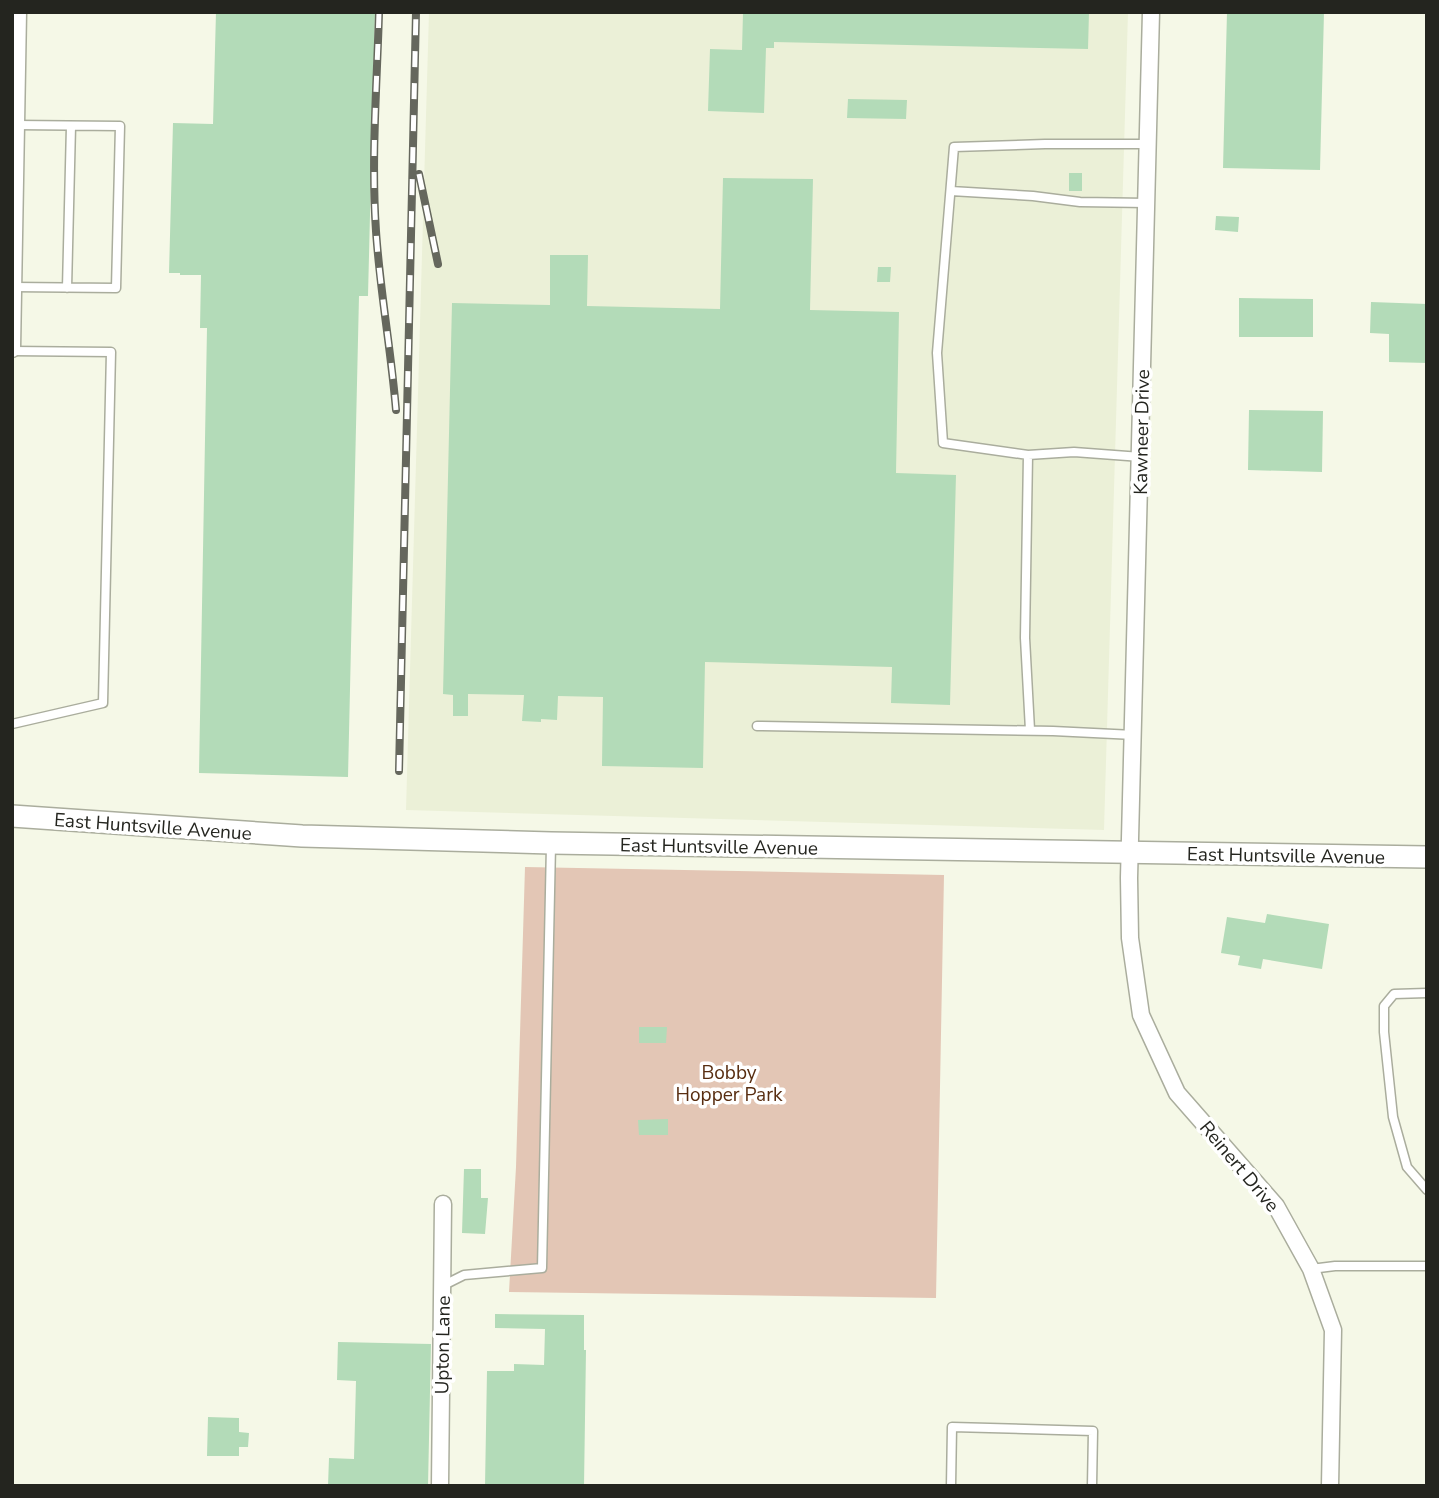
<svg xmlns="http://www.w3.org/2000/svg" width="1439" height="1498" viewBox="0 0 1439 1498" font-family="'Nunito Sans',sans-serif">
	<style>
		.built { fill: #ebf0d7 }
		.green { fill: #e3c6b5 }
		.building { fill: #b3dbb8 }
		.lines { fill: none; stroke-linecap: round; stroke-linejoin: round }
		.lane-casing { stroke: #aaad9d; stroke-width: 11 }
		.street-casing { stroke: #aaad9d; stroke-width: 19 }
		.secondary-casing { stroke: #aaad9d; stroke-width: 24 }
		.lane { stroke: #fff; stroke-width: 8 }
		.street { stroke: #fff; stroke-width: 16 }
		.secondary { stroke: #fff; stroke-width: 21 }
		.rail-casing { stroke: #65675d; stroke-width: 8 }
		.rail { stroke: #fff; stroke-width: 5; stroke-dasharray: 16; stroke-linecap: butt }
		.labels { text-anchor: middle; stroke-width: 7; stroke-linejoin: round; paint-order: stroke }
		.street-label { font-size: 19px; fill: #24251f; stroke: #fff }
		.park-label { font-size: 19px; fill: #582d10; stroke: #fff }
	</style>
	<rect width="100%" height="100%" fill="#f5f8e7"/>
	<path class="built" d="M 429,12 L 1128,12 L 1104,830 L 406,810 Z"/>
	<path class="green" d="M 525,867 L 944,875 L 936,1298 L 509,1292 L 516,1167 Z"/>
	<path class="building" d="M 216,12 L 375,12 L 368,296 L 359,296 L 348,777 L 199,773 L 207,328 L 200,328 L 201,275 L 180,275 L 180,273 L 169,273 L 173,123 L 213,124 Z
		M 1089,12 L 1088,49 L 774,42 L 774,48 L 766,48 L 764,113 L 708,111 L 710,49 L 742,50 L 743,13 Z
		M 1227,12 L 1324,12 L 1320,170 L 1223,168 Z
		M 848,99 L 907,100 L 906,119 L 847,118 Z
		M 1069,173 L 1082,173 L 1082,191 L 1069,191 Z
		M 723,178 L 813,179 L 810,310 L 899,312 L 896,473 L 956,475 L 950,705 L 891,703 L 892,667 L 705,662 L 703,768 L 602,766 L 603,697 L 558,696 L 557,720 L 541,719 L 541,722 L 522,721 L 524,695 L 468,694 L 468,716 L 453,716 L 453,695 L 443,694 L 452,303 L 550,305 L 550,255 L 588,255 L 587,306 L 720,309 Z
		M 1216,216 L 1239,217 L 1238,232 L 1215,230 Z
		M 878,267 L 891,267 L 890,282 L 877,282 Z
		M 1239,298 L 1313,299 L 1313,337 L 1239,337 Z
		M 1371,302 L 1427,304 L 1427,363 L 1389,362 L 1389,334 L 1370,333 Z
		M 1249,410 L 1323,411 L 1322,472 L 1248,470 Z
		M 1267,914 L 1329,924 L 1322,969 L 1263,959 L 1261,969 L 1238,965 L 1240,956 L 1221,953 L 1227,917 L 1265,923 Z
		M 639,1027 L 667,1027 L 666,1043 L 639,1043 Z
		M 668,1119 L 668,1135 L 639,1135 L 638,1120 Z
		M 464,1169 L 481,1169 L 481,1198 L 488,1198 L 485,1234 L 462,1233 Z
		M 495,1314 L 584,1315 L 584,1350 L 586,1350 L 584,1486 L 485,1486 L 487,1371 L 514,1371 L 514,1364 L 544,1365 L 545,1329 L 495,1328 Z
		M 338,1342 L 431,1344 L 428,1486 L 328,1486 L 329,1458 L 354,1459 L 356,1381 L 337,1380 Z
		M 208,1417 L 239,1418 L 239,1432 L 249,1433 L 248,1447 L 239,1447 L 239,1456 L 207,1456 Z"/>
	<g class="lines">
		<g class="lane-casing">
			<path id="lane" d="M 951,191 L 1033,196 L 1080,202 L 1147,203
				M 13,287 L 116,288 L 120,126 L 16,125
				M 67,288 L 71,126
				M 12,351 L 111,352 L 103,703 L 12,724
				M 1028,455 L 943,443 L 937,353 L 954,147 L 1045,144 L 1148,144
				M 757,726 L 1053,731 L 1134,735
				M 1030,730 L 1025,638 L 1028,455 L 1074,452 L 1141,457
				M 1427,993 L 1394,994 L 1384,1006 L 1384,1032 L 1393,1117 L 1407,1167 L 1427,1190
				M 1311,1269 L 1335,1266 L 1427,1266
				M 442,1286 L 464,1275 L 542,1268 L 551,845
				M 951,1486 L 952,1427 L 1093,1431 L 1092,1486"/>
		</g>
		<g class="street-casing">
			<path id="street" d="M 1151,12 L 1129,878 L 1130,938 L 1141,1015 L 1177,1093 L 1276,1206 L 1311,1269 L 1333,1330 L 1330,1486
				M 12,349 L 18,12
				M 440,1486 L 443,1204"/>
		</g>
		<g class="secondary-casing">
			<path id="secondary" d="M 12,816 L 302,836 L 551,843 L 1427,857"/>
		</g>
		<use href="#lane" class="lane"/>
		<use href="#street" class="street"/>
		<use href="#secondary" class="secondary"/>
		<g class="rail-casing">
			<path id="rail" d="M 379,12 C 377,85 371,158 376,231 C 380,291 391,350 396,410
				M 419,174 L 438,264
				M 399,771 L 416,12"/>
		</g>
		<use href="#rail" class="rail"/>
	</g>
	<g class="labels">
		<g class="street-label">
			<text transform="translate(1141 432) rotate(-89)" y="7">Kawneer Drive</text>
			<text transform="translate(153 826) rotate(4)" y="7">East Huntsville Avenue</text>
			<text transform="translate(719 846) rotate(1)" y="7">East Huntsville Avenue</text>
			<text transform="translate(1286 855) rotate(1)" y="7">East Huntsville Avenue</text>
			<text transform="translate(1240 1166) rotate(50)" y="7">Reinert Drive</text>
			<text transform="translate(442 1345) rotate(-89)" y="7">Upton Lane</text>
		</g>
		<g class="park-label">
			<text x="729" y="1079">Bobby<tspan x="729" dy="22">Hopper Park</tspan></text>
		</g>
	</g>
	<rect width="1439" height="1498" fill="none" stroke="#24251f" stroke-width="28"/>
</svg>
